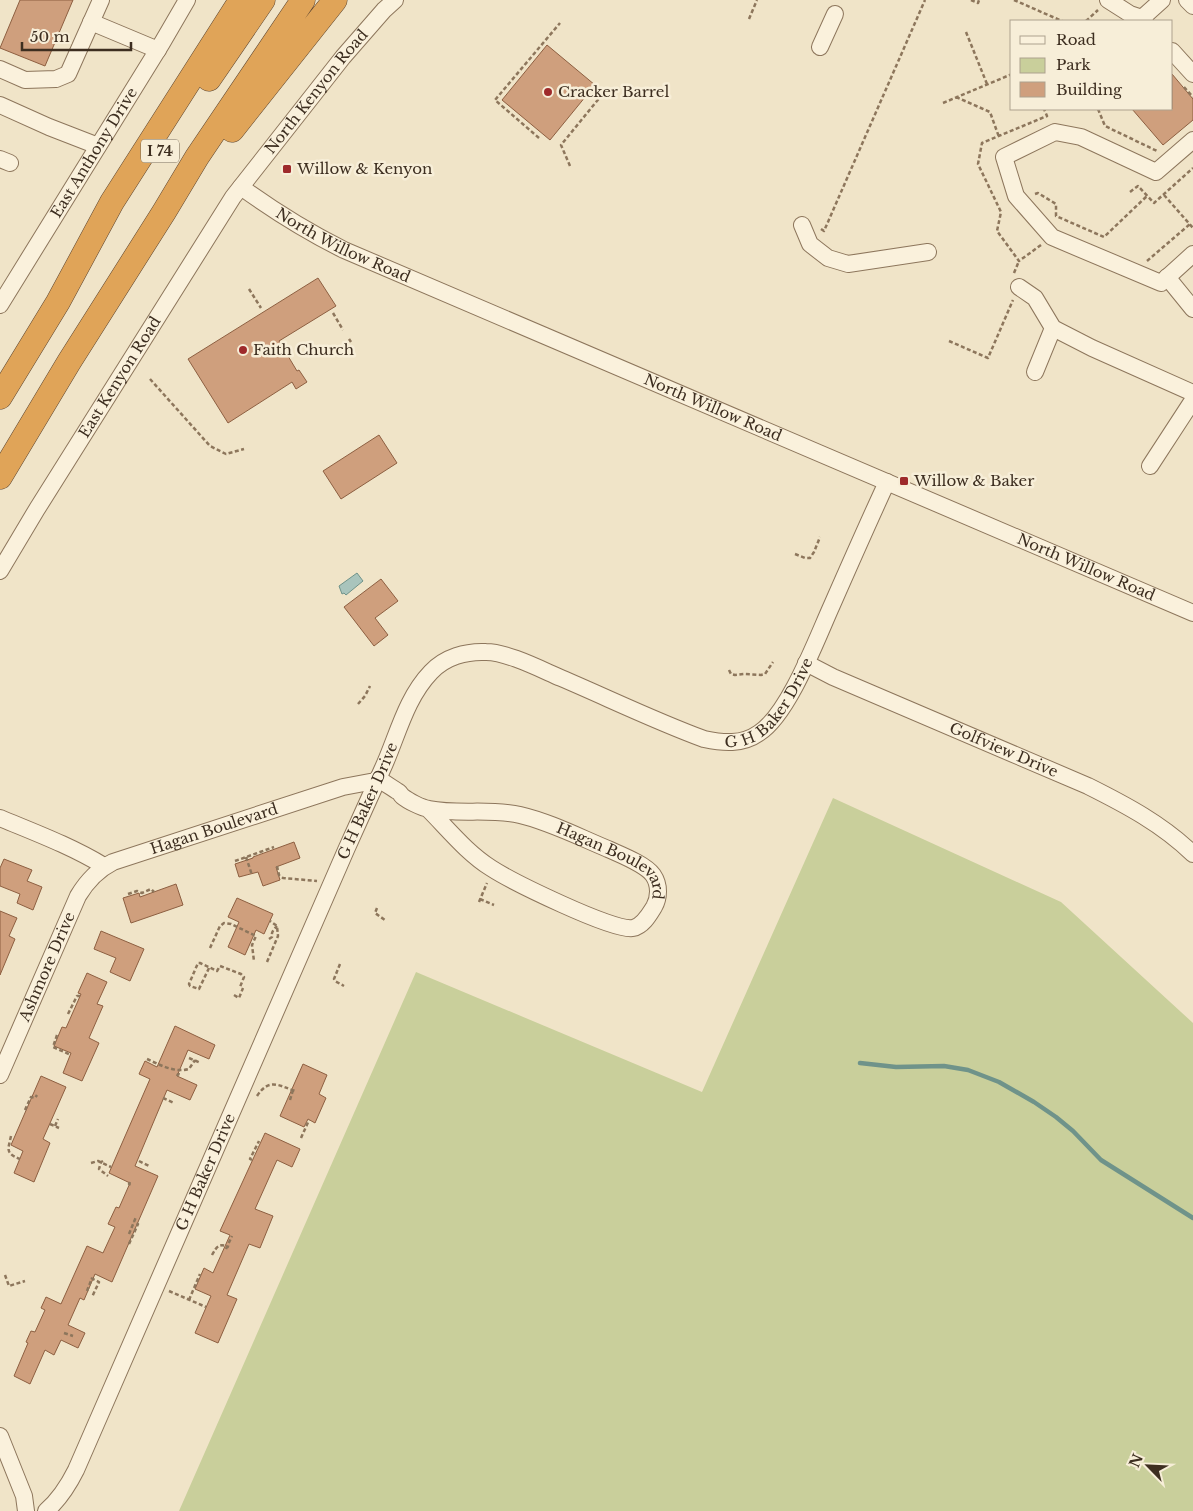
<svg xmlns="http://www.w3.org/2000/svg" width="1193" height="1511" viewBox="0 0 1193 1511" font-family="'Libre Baskerville',serif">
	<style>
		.green { fill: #c9cf9b }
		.water { fill: #a9c4bc; stroke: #6f938a }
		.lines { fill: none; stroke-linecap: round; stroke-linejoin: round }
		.stream { stroke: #6f938a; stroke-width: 4.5 }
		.building { fill: #cf9f7d; stroke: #8d5f41 }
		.minor-casing { stroke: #8d765c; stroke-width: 18 }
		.highway-casing { stroke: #5b4430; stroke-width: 25 }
		.path { stroke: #8d765c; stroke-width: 2.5; stroke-dasharray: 4 2.5; stroke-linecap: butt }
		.minor { stroke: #faf1dc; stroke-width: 16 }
		.highway { stroke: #e0a458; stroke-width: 24 }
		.poi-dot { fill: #9e2a2b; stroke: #f7eed8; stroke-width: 2 }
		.labels { text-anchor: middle; stroke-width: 5; stroke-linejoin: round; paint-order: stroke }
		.shield { fill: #f7eed8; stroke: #756857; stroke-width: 1 }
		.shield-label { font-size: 14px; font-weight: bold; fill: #3d2e20 }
		.street-label { font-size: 15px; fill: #3d2e20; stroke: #f7eed8 }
		.poi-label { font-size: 15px; fill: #3d2e20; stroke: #f7eed8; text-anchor: start }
	</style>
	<rect width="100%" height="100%" fill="#f0e4c8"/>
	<path class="green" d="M 833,798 L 1061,902 L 1193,1023 L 1193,1511 L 179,1511 L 416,972 L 702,1092 Z"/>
	<path class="water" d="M 357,573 L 363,581 L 346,595 L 344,593 L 342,594 L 339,586 Z"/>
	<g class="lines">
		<path class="stream" d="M 860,1063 L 896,1067 L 944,1066 L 968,1070 L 999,1082 L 1034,1102 L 1056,1117 L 1073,1131 L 1101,1160 L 1193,1218"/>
	</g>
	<path class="building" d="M 20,0 L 73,0 L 45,66 L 0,48 Z
		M 547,45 L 595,85 L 550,140 L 502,100 Z
		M 1172,74 L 1193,99 L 1193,120 L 1163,145 L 1132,109 L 1172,109 Z
		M 318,278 L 336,306 L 279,341 L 297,371 L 299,370 L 307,382 L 296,389 L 292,382 L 228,423 L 188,359 Z
		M 379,435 L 397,463 L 341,499 L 323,471 Z
		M 381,579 L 398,601 L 375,618 L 388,635 L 374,646 L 344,607 Z
		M 294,842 L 300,858 L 276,867 L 280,880 L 263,886 L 258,872 L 239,877 L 235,864 L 253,858 L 253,857 Z
		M 4,859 L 32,870 L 27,881 L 42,887 L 33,910 L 17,903 L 20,894 L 0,886 L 0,868 Z
		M 176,884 L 183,905 L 131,923 L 123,898 L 139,893 L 140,897 Z
		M 237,898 L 273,914 L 264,934 L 256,930 L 245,955 L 228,947 L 239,922 L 228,917 Z
		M 0,911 L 17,918 L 9,936 L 15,939 L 0,975 Z
		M 101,931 L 144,949 L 130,981 L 110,972 L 116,958 L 94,949 Z
		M 87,973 L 107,982 L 97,1004 L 103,1006 L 89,1038 L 99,1043 L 82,1081 L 63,1073 L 71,1053 L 54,1046 L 62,1027 L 66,1028 L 81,994 L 78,993 Z
		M 175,1026 L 215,1045 L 209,1059 L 188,1050 L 177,1076 L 197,1085 L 190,1100 L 167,1090 L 135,1166 L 158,1176 L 112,1282 L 95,1274 L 84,1300 L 80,1298 L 68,1325 L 85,1333 L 78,1348 L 61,1340 L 54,1355 L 45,1350 L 30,1384 L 14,1376 L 28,1343 L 26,1342 L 31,1331 L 35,1332 L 45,1310 L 41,1308 L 46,1297 L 61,1304 L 87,1246 L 103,1253 L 115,1227 L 108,1224 L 116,1207 L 119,1208 L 130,1183 L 109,1173 L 150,1079 L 139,1074 L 145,1061 L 157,1067 Z
		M 303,1064 L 327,1075 L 319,1094 L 326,1098 L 315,1123 L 308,1119 L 304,1127 L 280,1116 Z
		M 41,1076 L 66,1087 L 43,1139 L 50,1143 L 34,1182 L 14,1173 L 23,1151 L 11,1145 Z
		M 265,1133 L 300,1149 L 292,1167 L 277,1160 L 255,1209 L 273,1216 L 260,1248 L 249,1244 L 227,1295 L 237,1299 L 218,1343 L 195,1333 L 211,1296 L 195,1289 L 204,1268 L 213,1273 L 230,1235 L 220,1231 Z"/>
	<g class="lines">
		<g class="minor-casing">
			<g id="minor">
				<path d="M 1108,0 L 1130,14 L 1142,18"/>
				<path d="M 1187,0 L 1193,6"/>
				<path d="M 1145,21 L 1142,18 L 1162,0"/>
				<path d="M 91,22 L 158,50"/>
				<path d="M 820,47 L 835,14"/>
				<path d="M 1172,51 L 1193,74"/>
				<path d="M 0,69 L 25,80 L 56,79 L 68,74 L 101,0"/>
				<path d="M 0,105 L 49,127 L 98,146"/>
				<path d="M 1193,140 L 1156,172 L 1081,137 L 1055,132 L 1004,157 L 1016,196 L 1052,237 L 1161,283 L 1193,254"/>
				<path d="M 0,159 L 10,163"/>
				<path id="s1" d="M 241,187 C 274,211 308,232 344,250 L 1193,613"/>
				<path d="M 802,225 L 810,244 L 828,258 L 848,264 L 928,252"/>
				<path d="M 1167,277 L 1193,309"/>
				<path d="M 1019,287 L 1035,298 L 1053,328 L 1092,348 L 1193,393"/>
				<path id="s2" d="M 0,305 L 162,43 L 187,0"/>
				<path d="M 1035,372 L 1053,328"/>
				<path d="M 1150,466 L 1193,400"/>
				<path id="s3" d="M 0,571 L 37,509 L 233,197 L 343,57 L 384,10 L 395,0"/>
				<path id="s4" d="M 806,663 L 833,677 L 1088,786 C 1126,805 1162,824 1193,854"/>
				<path d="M 0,818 C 36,833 71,846 104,866"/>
				<path id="s5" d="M 0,1075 L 78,896 C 87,881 97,870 113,862 L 343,787 L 375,781 L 378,778 C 384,783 391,787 397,791 C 400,792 400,794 402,796 C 408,801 422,808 429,809 C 459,815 490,808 520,815 C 550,822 579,837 608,849 C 621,855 645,864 653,875 C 660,885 659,898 654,907 C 649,915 643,926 633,928 C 614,932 511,881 491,868 C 467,853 448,829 428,809"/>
				<path d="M 0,1436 L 24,1496 L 26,1511"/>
				<path id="s6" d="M 46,1511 C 60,1499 68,1486 76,1470 L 346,850 C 358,823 370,797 382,770 C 397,738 405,699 431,672 C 445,657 466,651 486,652 C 507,652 540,669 561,678 C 608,698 655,721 704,739 C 723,743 742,745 759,733 C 789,714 817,638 832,605 C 850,564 868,523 887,482"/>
			</g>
		</g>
		<g class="highway-casing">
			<path id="highway" d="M 209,79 L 263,0
				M 232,130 L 335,0
				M 0,397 L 58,302 L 112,202 L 241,0
				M 0,477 L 69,362 L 164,212 L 197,157 L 303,0"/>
		</g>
		<path class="path" d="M 971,0 L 978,3 L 979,0
			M 1014,0 L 1062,21
			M 749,19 L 757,0
			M 1086,21 L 1098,10
			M 966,32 L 987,84
			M 1184,87 L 1193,97
			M 956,97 L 990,112 L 999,137
			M 943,103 L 1012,74
			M 1098,109 L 1105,126 L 1157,151
			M 539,138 L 495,100 L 560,23
			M 570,166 L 561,145 L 601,96
			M 1130,192 L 1138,186 L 1154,203 L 1193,168
			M 1035,194 L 1038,193 L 1056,204 L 1056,216 L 1104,237 L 1147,196
			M 1164,195 L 1193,228
			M 821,229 L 824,231 L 925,0
			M 1041,245 L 1019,261 L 997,231 L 1001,212 L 978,164 L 982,143 L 1047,116 L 1044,109
			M 1147,261 L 1190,224
			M 1014,273 L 1019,261
			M 249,289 L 261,308
			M 333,313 L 343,330
			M 349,339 L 351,342
			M 949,341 L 988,358 L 1013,300
			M 150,379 L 210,446 L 226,454 L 244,449
			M 795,554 L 805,558 L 810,558 L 814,552 L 820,537
			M 729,670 L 731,674 L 735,675 L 744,674 L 761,675 L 765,674 L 773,662
			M 358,704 L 365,696 L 370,686
			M 246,857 L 252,875
			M 235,861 L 274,847
			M 277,866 L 279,875 L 283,878 L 317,881
			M 128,894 L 137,891 L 142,893 L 151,889 L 154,892
			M 480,899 L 494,905
			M 479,902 L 487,883
			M 377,908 L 375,913 L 385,920
			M 269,939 L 272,937 C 271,932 274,929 277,926
			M 210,948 L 220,926 L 224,923 L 231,924 L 256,936 L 252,945 L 254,961
			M 267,962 L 278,936 L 277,926 L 270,921
			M 340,964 L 334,979 L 335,981 L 344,986
			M 209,968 L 199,989 L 190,986 L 189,984 L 198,963 L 200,963 L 217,971 L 220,966 L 241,974 L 244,977 L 240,987
			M 234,995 L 239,998 L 243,988
			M 68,1014 L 77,996 L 80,996
			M 57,1035 L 53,1047 L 71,1055
			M 189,1058 L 201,1063
			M 147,1059 C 160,1065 174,1073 189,1069 L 195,1060
			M 177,1076 L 178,1074 L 181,1075
			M 257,1096 C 269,1078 278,1085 295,1091
			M 163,1098 L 174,1103
			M 290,1100 L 293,1090
			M 25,1110 L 31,1097 L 35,1098 L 37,1095
			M 50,1124 L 59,1128
			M 55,1126 L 58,1119
			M 11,1136 C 8,1150 5,1153 20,1159
			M 301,1138 L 309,1120
			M 252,1160 L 250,1159 L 259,1141
			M 103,1161 L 101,1162 L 99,1169 L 108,1176
			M 139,1161 L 149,1166
			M 91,1163 L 98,1161 L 111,1167
			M 130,1182 L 129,1184 L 131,1185
			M 129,1234 L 136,1217
			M 129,1244 L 138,1224 L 134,1222
			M 226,1249 L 232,1236
			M 212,1255 C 217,1246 219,1243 229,1247
			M 5,1275 L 9,1286 L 25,1281
			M 91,1278 L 99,1282 L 92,1297
			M 87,1291 L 92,1278
			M 169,1291 L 206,1307
			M 189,1300 L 200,1274
			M 64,1333 L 73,1336"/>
		<use href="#minor" class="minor"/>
		<use href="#highway" class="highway"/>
	</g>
	<g class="poi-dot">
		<circle cx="548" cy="92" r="5"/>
		<rect x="282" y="164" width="10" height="10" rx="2.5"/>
		<circle cx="243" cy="350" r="5"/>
		<rect x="899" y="476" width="10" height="10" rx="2.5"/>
	</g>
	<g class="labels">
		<rect class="shield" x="141" y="139.5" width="38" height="23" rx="4"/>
		<g class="shield-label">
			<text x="160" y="156">I 74</text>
		</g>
		<g class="street-label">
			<text dy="5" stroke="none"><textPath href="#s3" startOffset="575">North Kenyon Road</textPath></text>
			<text dy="5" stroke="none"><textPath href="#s2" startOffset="179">East Anthony Drive</textPath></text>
			<text dy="5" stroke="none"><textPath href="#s1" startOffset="118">North Willow Road</textPath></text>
			<text dy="5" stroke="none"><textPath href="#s3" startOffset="228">East Kenyon Road</textPath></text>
			<text dy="5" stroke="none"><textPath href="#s1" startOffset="522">North Willow Road</textPath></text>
			<text dy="5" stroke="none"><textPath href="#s1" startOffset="928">North Willow Road</textPath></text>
			<text dy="5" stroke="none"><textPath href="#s6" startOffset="1305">G H Baker Drive</textPath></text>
			<text dy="5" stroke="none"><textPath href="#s4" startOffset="216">Golfview Drive</textPath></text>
			<text dy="5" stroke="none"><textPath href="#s6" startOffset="781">G H Baker Drive</textPath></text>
			<text dy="5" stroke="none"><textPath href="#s5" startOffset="351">Hagan Boulevard</textPath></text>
			<text dy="5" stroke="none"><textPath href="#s5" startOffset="781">Hagan Boulevard</textPath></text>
			<text dy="5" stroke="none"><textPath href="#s5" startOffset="118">Ashmore Drive</textPath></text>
			<text dy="5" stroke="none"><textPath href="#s6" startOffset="376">G H Baker Drive</textPath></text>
		</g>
		<g class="poi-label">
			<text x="558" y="97">Cracker Barrel</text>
			<text x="297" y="174">Willow &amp; Kenyon</text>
			<text x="253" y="355">Faith Church</text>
			<text x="914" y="486">Willow &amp; Baker</text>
		</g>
	</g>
	<rect x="1010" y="20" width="162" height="90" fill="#f7eed8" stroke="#ada18e"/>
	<rect x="1020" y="36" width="25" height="8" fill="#faf1dc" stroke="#ada18e"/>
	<text x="1056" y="45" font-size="15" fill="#3d2e20">Road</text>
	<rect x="1020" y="58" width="25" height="15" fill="#c9cf9b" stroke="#ada18e"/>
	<text x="1056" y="70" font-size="15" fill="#3d2e20">Park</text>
	<rect x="1020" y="82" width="25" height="15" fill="#cf9f7d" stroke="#ada18e"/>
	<text x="1056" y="95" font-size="15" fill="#3d2e20">Building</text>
	<g transform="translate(1148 1466) rotate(294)" stroke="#f7eed8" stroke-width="4" paint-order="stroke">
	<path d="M0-4L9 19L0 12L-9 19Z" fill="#3d2e20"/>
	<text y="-8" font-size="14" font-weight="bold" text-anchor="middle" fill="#3d2e20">N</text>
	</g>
	<path d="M22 42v8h109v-8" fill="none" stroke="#3d2e20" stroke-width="2.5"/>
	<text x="30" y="42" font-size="15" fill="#3d2e20" stroke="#f7eed8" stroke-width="4" paint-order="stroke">50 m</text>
</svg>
